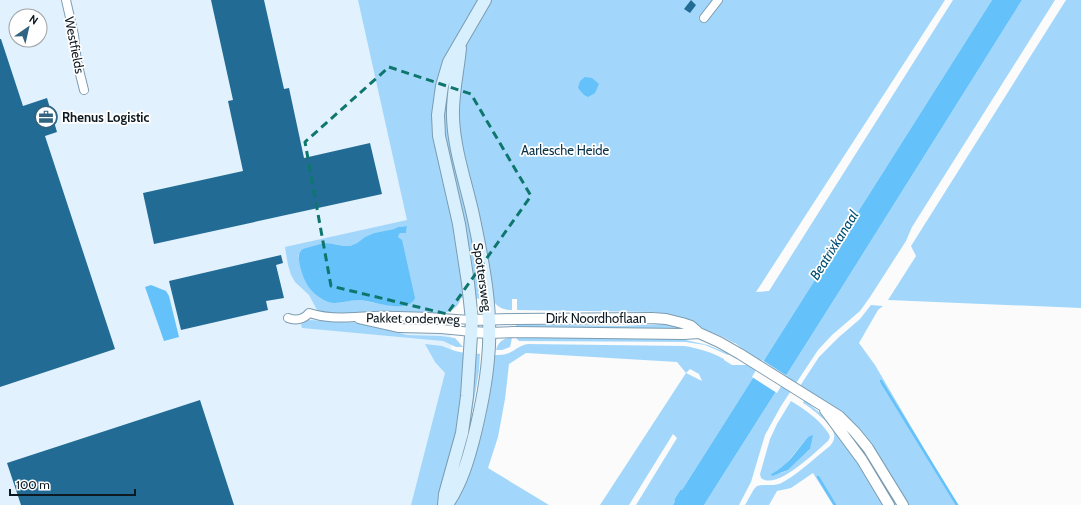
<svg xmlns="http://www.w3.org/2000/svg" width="1081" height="505" viewBox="0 0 1081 505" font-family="Cabin,sans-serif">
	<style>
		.built { fill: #e1f1fd; fill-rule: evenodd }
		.green { fill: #a2d7fb; fill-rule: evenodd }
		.water { fill: #64c1f9 }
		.pier { fill: #fbfbfb }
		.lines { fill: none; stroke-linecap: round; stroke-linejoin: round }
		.stream { stroke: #64c1f9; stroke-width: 2.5 }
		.building { fill: #226b94 }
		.minor-casing { stroke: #7c9cb1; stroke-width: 10 }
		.tertiary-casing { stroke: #7c9cb1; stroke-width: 12 }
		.secondary-casing { stroke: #7c9cb1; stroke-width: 14 }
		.minor { stroke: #fff; stroke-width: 8 }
		.tertiary { stroke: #fff; stroke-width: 10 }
		.secondary { stroke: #d8effe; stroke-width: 12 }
		.marked { fill: none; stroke: #0f766e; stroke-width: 3; stroke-dasharray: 8 5; stroke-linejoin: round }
		.labels { text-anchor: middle; stroke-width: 3.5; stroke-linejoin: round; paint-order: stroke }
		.street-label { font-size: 13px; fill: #0e1a22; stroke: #fff }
		.poi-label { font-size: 13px; font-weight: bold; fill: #0e1a22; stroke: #fff; text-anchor: start }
		.park-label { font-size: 13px; fill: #093349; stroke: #fff }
		.water-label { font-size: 14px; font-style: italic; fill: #035175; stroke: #fff }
	</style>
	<rect width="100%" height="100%" fill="#fbfbfb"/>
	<path class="built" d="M 0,0 L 376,0 L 448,296 L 452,358 L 416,505 L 0,505 ZM 16,16 L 40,16 L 40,40 L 16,40 Z"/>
	<path class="green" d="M 358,0 L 945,0 L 756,292 L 769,291 L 953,0 L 992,0 L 682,490 L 681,489 L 674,500 L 675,501 L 673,505 L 636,505 L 677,438 L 673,434 L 629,505 L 600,505 L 686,373 L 677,362 L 526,353 L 509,364 L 505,399 L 498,437 L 488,468 L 549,505 L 451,505 C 458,490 467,476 473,460 C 486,427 491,390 495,355 C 500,355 504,355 509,353 C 516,350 520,345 528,344 L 684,346 C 698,348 711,352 724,359 L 724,360 L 732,365 L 746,365 L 743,349 L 735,343 L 734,343 L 723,337 L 675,317 L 654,312 L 517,310 L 517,299 L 512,299 L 512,310 C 502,310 497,307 492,299 L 461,298 C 459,305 455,309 448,312 L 421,315 L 325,314 L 317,310 L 309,295 L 295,282 L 291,275 L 288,265 L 285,247 L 407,220 ZM 407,226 L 406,233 L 400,233 L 398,237 L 408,305 C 392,308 377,303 361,300 C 353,299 344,303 336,303 L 298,256 L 301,251 L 333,244 L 344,246 L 350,246 L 357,243 L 365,237 L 374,233 L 394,229 L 398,227 ZM 690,369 L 699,374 L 702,381 L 686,373 Z
		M 1022,0 L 1055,0 L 912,227 L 906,241 L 870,297 L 860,311 L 832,335 L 818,350 L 781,406 L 765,435 L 751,482 L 739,505 L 704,505 L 837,295 Z
		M 1066,0 L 1081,0 L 1081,308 L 888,300 L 916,256 L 911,246 Z
		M 871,305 L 883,306 L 878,310 L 859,343 L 875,365 L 957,505 L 906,505 L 831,406 L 800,386 L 819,357 L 839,337 L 860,319 Z
		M 308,320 L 363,323 L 407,335 L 441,336 L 455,338 L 463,347 L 456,347 L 443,341 L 302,328 L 301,324 Z
		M 516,324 L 621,326 L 666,324 L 683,328 L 682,330 L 516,328 Z
		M 512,337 L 511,343 L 510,347 L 502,350 L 496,350 C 498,342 504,338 512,337 Z
		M 516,337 L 681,339 L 708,345 L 729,354 L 728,355 L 705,345 L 686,342 L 519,341 L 517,339 Z
		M 425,344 L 442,346 L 455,351 L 465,353 L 460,423 L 438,505 L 411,505 L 445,373 L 435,362 Z
		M 474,353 L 480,354 L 479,371 L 470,424 L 459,472 L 450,495 Z
		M 804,400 L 820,413 L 842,436 L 886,505 L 833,505 L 813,473 L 791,488 L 777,491 L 769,505 L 745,505 L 754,489 L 757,486 C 764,484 772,486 779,484 C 794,478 817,456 830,446 C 833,442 835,439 834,434 C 832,424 811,408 803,403 Z
		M 791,401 C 806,410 820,420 829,434 L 830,437 L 828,441 C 815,452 777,491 761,478 L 760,474 L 770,439 L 777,424 ZM 808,437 L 810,449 L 788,470 L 781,473 L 771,474 L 778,471 L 785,465 Z
		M 837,418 L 856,438 L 900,505 L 891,505 Z"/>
	<path class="water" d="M 992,0 L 1022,0 L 837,295 L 704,505 L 673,505 L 675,501 L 674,500 L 681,489 L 682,490 Z
		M 585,77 L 592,78 L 599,84 L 595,93 L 588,97 L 584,95 L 578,88 L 580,81 Z
		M 407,226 L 406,233 L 400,233 L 398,237 L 402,240 L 415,298 C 407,315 374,301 360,300 C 348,299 336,307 324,300 C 309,292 304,281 300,266 C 299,259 297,253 303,249 L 324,243 L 333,244 L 344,246 L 350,246 L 357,243 L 365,237 L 374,233 L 394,229 L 398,227 Z
		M 151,285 L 166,291 L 169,296 L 179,337 L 164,341 L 145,287 Z
		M 813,435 L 810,449 L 788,470 L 772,476 L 771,474 C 787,467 797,450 808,437 Z"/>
	<path class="pier" d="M 762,360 L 787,376 L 777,393 L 752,377 Z"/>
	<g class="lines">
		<path class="stream" d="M 881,381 L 957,505
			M 818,477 L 835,505"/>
	</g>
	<path class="building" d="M 211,0 L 264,0 L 284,89 L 289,88 L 304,158 L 370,143 L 382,194 L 154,244 L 143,193 L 243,171 L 228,101 L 233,100 Z
		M 691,0 L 696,5 L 690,13 L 684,9 Z
		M 0,39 L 1,39 L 23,106 L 47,98 L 57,132 L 45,136 L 115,349 L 0,387 Z
		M 281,255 L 283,263 L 276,265 L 284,298 L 266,301 L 268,310 L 181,330 L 169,281 Z
		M 200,400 L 234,505 L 21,505 L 7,463 Z"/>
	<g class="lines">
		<g class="minor-casing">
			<path id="minor" d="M 66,0 L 74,35 L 77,62 L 84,90
				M 704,18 L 718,0
				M 288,318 C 296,321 304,319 309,313 C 324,318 338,318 355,317 C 361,317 367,316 373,316 C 406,315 439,318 472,320
				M 359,319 L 399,328 L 441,329 L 472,332"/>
		</g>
		<g class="tertiary-casing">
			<path id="tertiary" d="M 472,320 L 514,319 L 652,318 L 666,319 L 682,323 L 691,326 L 699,333 L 719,342 L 740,354 L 839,416 L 855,432 L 868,448 L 903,505
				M 472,332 L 489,333 L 514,332 L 684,334 L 699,333
				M 825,410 L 862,460 L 889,505"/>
		</g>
		<g class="secondary-casing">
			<path id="secondary" d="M 448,503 C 462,482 469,457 475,433 C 481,408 486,384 488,359 C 493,311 483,262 473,215 C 466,183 454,150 453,117 C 452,94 458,71 460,48
				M 444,505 L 445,494 L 462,433 L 467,396 L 472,320 L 468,283 L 459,224 L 439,136 L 438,115 L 442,86 L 449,62 L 485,0"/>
		</g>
		<use href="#minor" class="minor"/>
		<use href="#tertiary" class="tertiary"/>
		<use href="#secondary" class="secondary"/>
	</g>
	<path class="marked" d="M 389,67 L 471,94 L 531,196 L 447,314 L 331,286 L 305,142 Z"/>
	<defs>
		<g id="office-ring" transform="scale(1.15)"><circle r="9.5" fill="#fff" stroke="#326381" stroke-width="1.5"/><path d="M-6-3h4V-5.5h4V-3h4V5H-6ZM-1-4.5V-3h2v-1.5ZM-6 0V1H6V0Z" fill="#326381"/></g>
	</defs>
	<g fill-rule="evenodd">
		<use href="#office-ring" x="46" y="117"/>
	</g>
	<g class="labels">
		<g class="street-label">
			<text transform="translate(75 45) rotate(79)" y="5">Westfields</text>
			<text transform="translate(483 277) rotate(82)" y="5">Spottersweg</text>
			<text transform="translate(413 318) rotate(1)" y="5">Pakket onderweg</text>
			<text x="596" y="323">Dirk Noordhoflaan</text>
		</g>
		<g class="poi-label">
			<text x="62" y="122">Rhenus Logistic</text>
		</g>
		<g class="park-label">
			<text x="565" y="155">Aarlesche Heide</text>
		</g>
		<g class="water-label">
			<text transform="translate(834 245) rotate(-58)" y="5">Beatrixkanaal</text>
		</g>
	</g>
	<g transform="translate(28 28) rotate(34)"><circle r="19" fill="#ffffff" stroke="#9fa3a7"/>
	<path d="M0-3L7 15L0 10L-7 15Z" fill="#326381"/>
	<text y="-6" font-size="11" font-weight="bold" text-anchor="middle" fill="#0e1a22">N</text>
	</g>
	<path d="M10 489v6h125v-6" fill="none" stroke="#0e1a22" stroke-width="2"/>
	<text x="16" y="489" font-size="12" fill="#0e1a22" stroke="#ffffff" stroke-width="3" paint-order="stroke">100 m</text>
</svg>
